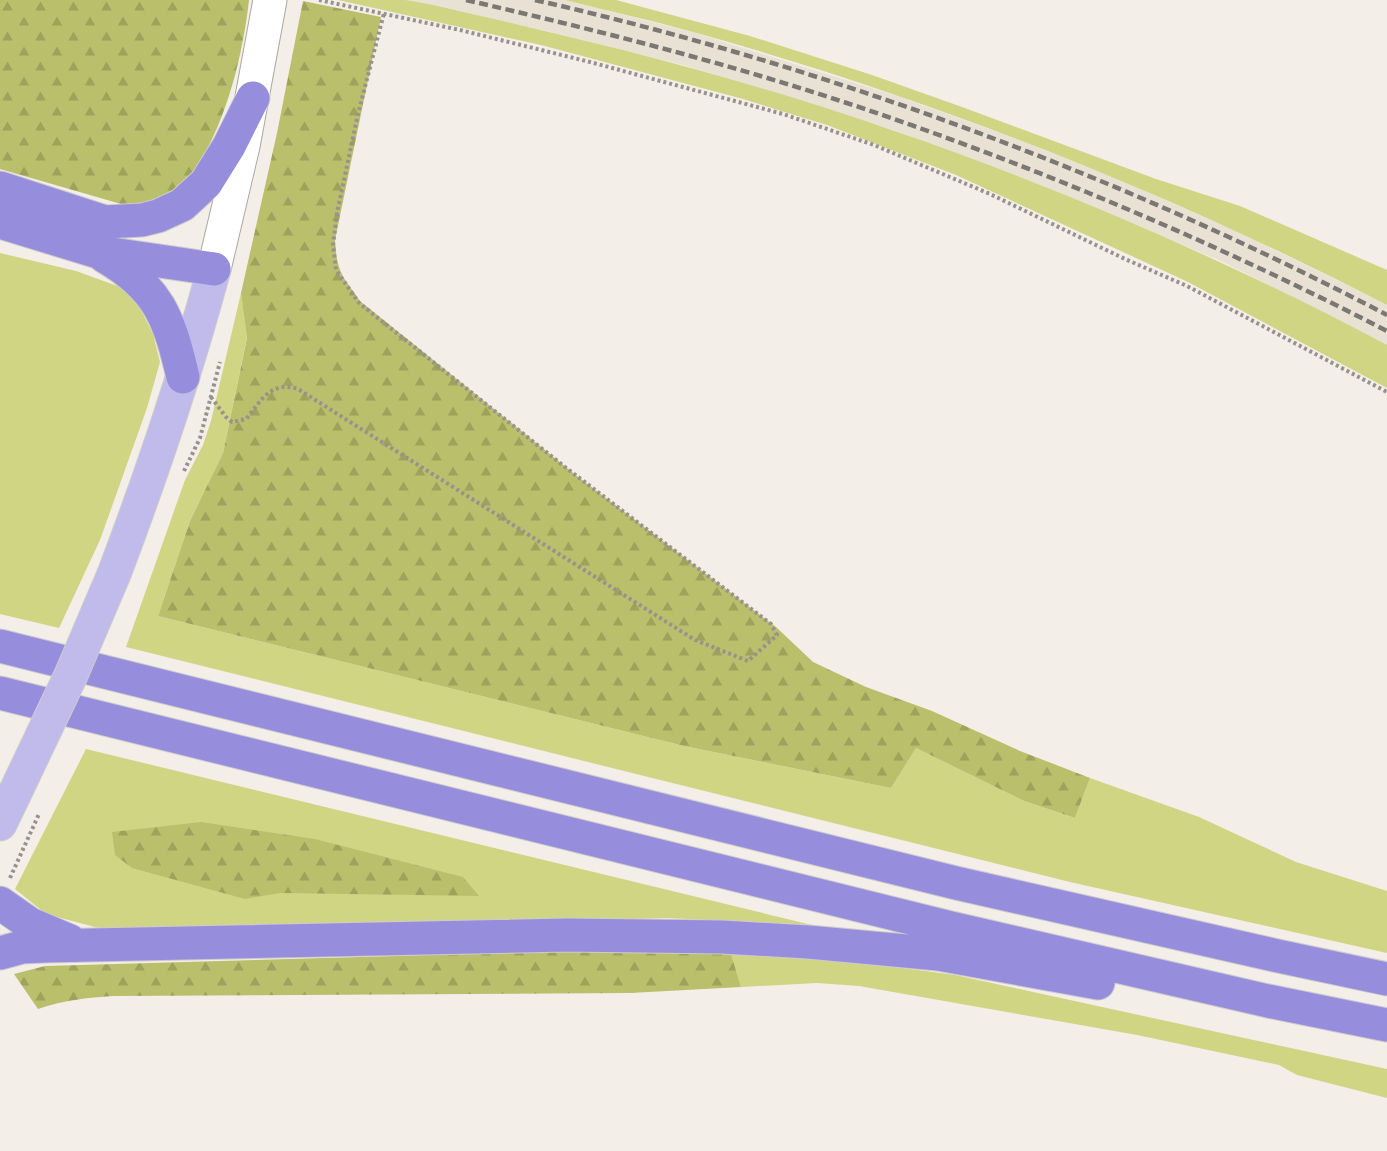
<svg xmlns="http://www.w3.org/2000/svg" width="1387" height="1151" viewBox="0 0 1387 1151" font-family="Signika,sans-serif">
	<style>
		.built { fill: #eae1d5 }
		.grass { fill: #cfd583 }
		.forest { fill: url(#forest-firs) }
		.lines { fill: none; stroke-linecap: round; stroke-linejoin: round }
		.secondary-casing { stroke: #aca7a2; stroke-width: 35 }
		.primary-casing { stroke: #cdcccc; stroke-width: 35 }
		.highway-casing { stroke: #cdcccc; stroke-width: 35 }
		.path { stroke: #96928e; stroke-width: 4; stroke-dasharray: 3 3; stroke-linecap: butt }
		.secondary { stroke: #fff; stroke-width: 33 }
		.primary { stroke: #c1bbeb; stroke-width: 33 }
		.highway { stroke: #978ddd; stroke-width: 33 }
		.rail { stroke: #7b7874; stroke-width: 4.5; stroke-dasharray: 9 4.5; stroke-linecap: butt }
		.primary-bridge-casing { stroke: #cdcccc; stroke-width: 35; stroke-linecap: butt }
		.primary-bridge { stroke: #c1bbeb; stroke-width: 33 }
	</style>
	<defs>
		<pattern id="forest-firs" width="22" height="20" patternUnits="userSpaceOnUse" patternTransform="scale(1.5)"><rect width="22" height="20" fill="#b9bf6b"/><path d="M5 1l3.5 6h-7zM16 11l3.5 6h-7z" fill="#9ea35c"/></pattern>
	</defs>
	<rect width="100%" height="100%" fill="#f3eee8"/>
	<path class="built" d="M 404,0 L 565,0 L 692,32 L 897,96 L 1014,138 L 1118,179 L 1235,231 L 1347,285 L 1387,305 L 1387,345 L 1223,262 L 1106,212 L 890,129 L 687,66 L 546,31 Z"/>
	<path class="grass" d="M 338,0 C 360,0 383,0 405,0 C 428,3 453,10 476,15 C 525,26 574,38 623,50 C 888,117 1145,217 1387,345 L 1387,388 L 1188,282 L 956,175 L 827,125 L 743,99 L 541,45 Z
		M 565,0 L 616,0 L 750,36 L 872,75 L 962,107 L 1156,179 L 1240,206 L 1387,270 L 1387,305 C 1166,191 933,99 693,32 C 651,20 608,11 565,0 Z
		M 0,253 L 76,271 L 123,288 L 138,304 L 153,334 L 160,362 L 147,408 L 100,540 L 59,628 L 0,614 Z
		M 241,293 L 247,337 L 223,453 L 190,521 L 158,616 L 684,746 L 891,788 L 916,748 L 1024,801 L 1075,818 L 1090,778 L 1199,817 L 1296,862 L 1387,891 L 1387,953 L 1070,882 L 126,647 L 185,480 L 203,445 L 211,421 Z
		M 86,749 L 812,925 L 667,918 L 121,934 L 46,914 L 15,889 Z
		M 731,954 L 778,955 L 858,962 L 955,975 L 1387,1069 L 1387,1098 L 1297,1075 L 1279,1065 L 1137,1035 L 859,986 L 817,983 L 741,987 Z"/>
	<path class="forest" d="M 0,0 L 249,0 C 243,54 227,119 198,165 C 194,171 190,179 185,184 C 167,199 144,206 121,204 L 0,169 Z
		M 303,1 L 381,17 L 335,240 C 337,273 342,275 360,301 L 577,476 L 776,627 L 813,662 L 866,687 L 932,711 L 1020,751 L 1090,778 L 1075,818 L 1024,801 L 916,748 L 891,788 L 684,746 L 158,616 L 190,521 L 223,453 L 247,338 L 241,293 L 277,133 Z
		M 201,822 L 315,839 L 463,877 L 479,896 L 280,893 L 245,899 L 132,868 L 115,855 L 112,832 Z
		M 568,951 L 731,954 L 741,987 L 630,993 L 113,996 C 87,998 63,1000 38,1009 L 14,974 L 45,966 Z"/>
	<g class="lines">
		<g class="secondary-casing">
			<path id="secondary" d="M 214,269 L 243,146 L 270,0"/>
		</g>
		<g class="primary-casing">
			<path id="primary" d="M 114,574 C 152,474 186,373 214,269
				M 0,824 L 13,797"/>
		</g>
		<g class="highway-casing">
			<path id="highway" d="M 0,188 L 105,222 L 142,220 L 158,216 L 182,205 L 206,183 L 229,146 L 253,98
				M 0,222 L 98,252 L 214,269
				M 104,256 C 159,288 169,318 183,377
				M 0,646 L 956,883 L 1278,956 L 1387,979
				M 0,693 L 951,928 L 1268,1001 L 1387,1025
				M 0,903 L 30,924 L 70,941
				M 0,953 L 22,947 L 45,946 L 567,935 L 722,937 L 808,942 L 938,954 L 1098,983"/>
		</g>
		<path class="path" d="M 319,0 L 460,30 L 590,62 L 783,114 L 874,145 L 990,194 L 1125,259 L 1187,286 L 1387,392
			M 211,397 L 226,417 L 232,422 L 246,419 C 261,401 271,380 298,389 L 695,640 L 748,661 L 777,635 L 771,624 L 565,467 L 359,303 L 336,270 L 333,245 L 337,213 L 358,114 L 384,13
			M 184,471 L 200,438 L 220,362
			M 10,878 L 39,814"/>
		<use href="#secondary" class="secondary"/>
		<use href="#primary" class="primary"/>
		<use href="#highway" class="highway"/>
		<path class="rail" d="M 466,0 C 610,33 754,70 894,119 C 1063,178 1228,249 1387,331
			M 535,0 C 827,66 1122,176 1387,315"/>
		<g class="primary-bridge-casing">
			<path id="primary-bridge" d="M 13,797 L 71,675 L 114,574"/>
		</g>
		<use href="#primary-bridge" class="primary-bridge"/>
	</g>
</svg>
